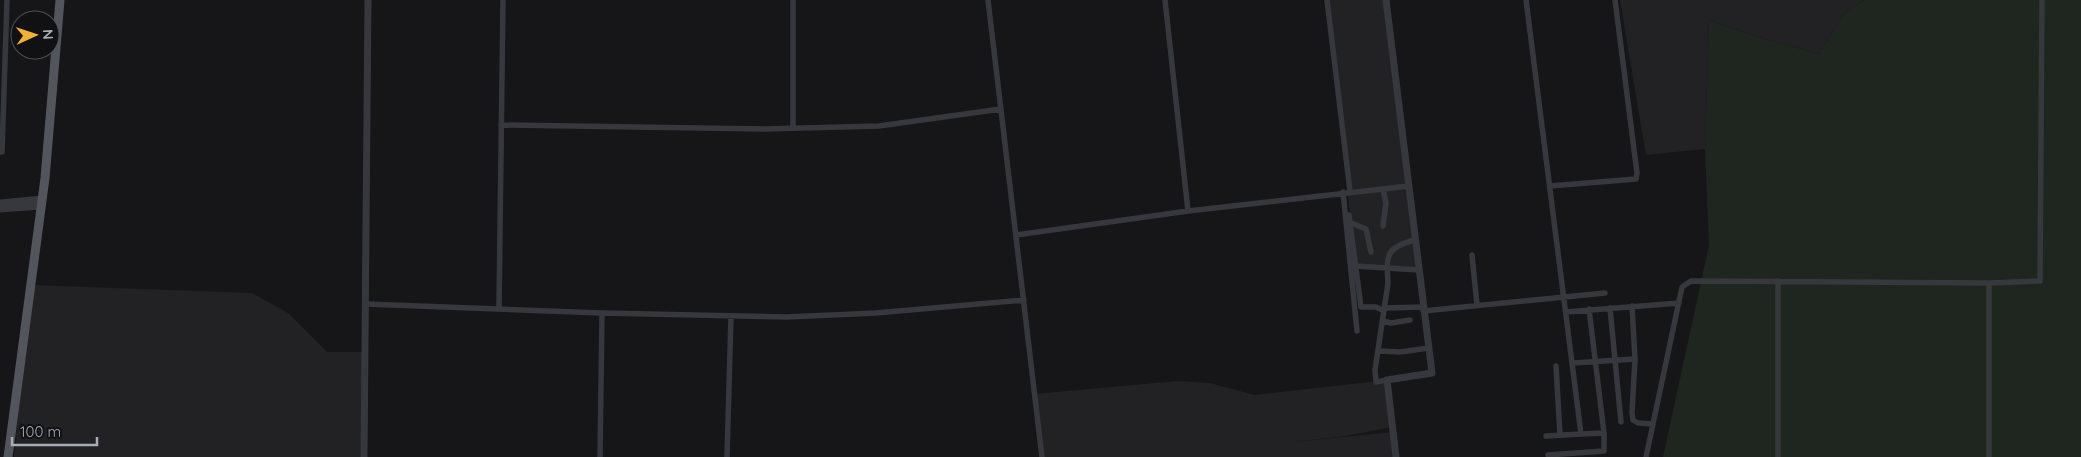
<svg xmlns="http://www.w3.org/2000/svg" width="2081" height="457" viewBox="0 0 2081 457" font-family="Quicksand,sans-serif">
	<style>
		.built { fill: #222225 }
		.green { fill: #1e261f }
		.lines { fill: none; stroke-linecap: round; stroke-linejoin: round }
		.minor { stroke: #37383d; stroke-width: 5.5 }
		.tertiary { stroke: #37383d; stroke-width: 7 }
		.primary { stroke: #53555c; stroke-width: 9 }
	</style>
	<rect width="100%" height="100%" fill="#161618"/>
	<path class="built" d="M 1326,0 L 1387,0 L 1418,270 L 1356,267 Z
		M 1620,0 L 1864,0 L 1844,14 L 1819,54 L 1765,39 L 1709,20 L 1705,149 L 1646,155 Z
		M 31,285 L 252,293 L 288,313 L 327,352 L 364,352 L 363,457 L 14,457 Z
		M 1387,380 L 1392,427 L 1346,436 L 1292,442 L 1393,432 L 1395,457 L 1042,457 L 1035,394 L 1178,381 L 1210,383 L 1254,395 Z"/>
	<path class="green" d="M 1864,0 L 2081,0 L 2081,457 L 1663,457 L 1709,245 L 1705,149 L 1709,20 L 1765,39 L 1819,54 L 1844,14 Z"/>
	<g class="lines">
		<path class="minor" d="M 988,0 L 1042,457
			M 1165,0 L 1188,211
			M 1327,0 L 1350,191
			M 1526,0 L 1581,434 L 1604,433 L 1589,309
			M 501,125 L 764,129 L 879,126 L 1001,109
			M 793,128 L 793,0
			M 0,152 L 2,152 L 7,0
			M 1550,186 L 1636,179 L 1637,173 L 1615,0
			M 1383,189 L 1386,203 L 1383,226
			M 1343,192 L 1357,331
			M 1349,215 L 1361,307 L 1376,307 L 1384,311
			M 1349,222 L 1366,229 L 1371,252
			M 1016,235 L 1188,211 L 1409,186
			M 1472,255 L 1477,305
			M 1355,266 L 1419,270
			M 1989,283 L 1989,457
			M 366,304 L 602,313 L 787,317 L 876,313 L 1024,300
			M 1632,306 L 1635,359 L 1632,413 L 1633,420 L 1638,423 L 1653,424
			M 499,308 L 503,0
			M 1384,308 L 1423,307
			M 1610,308 L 1621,422
			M 1423,311 L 1605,293
			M 1566,312 L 1679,303
			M 1383,321 L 1391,323 L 1410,320
			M 1378,351 L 1400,352 L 1429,348
			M 1573,363 L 1635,359
			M 1556,366 L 1560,435
			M 1387,380 L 1376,382 L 1375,370 L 1388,283 C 1386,255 1386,247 1415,240
			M 1546,436 L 1581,434
			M 1548,455 L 1604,451 L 1604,433
			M 600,457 L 602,313
			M 727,457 L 731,316
			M 1646,457 L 1682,287 L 1691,281 L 1989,283 L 2040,281 L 2042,0
			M 1778,457 L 1778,281"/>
		<path class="tertiary" d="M 1386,0 L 1432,373 L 1387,380 L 1396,457
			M 0,203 L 42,199
			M 0,209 L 41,206
			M 364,457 L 368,0"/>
		<path class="primary" d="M 8,457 L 45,178 L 60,0"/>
	</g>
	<g transform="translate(35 35) rotate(87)"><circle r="24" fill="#111113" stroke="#4d4f55"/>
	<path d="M0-4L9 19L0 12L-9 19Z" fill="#f2b134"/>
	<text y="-8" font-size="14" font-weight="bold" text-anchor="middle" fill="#a8adb8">N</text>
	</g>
	<path d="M12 437v8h85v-8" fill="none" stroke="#a8adb8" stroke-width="2.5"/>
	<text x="20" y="437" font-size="15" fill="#a8adb8" stroke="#111113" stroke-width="4" paint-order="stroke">100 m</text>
</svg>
